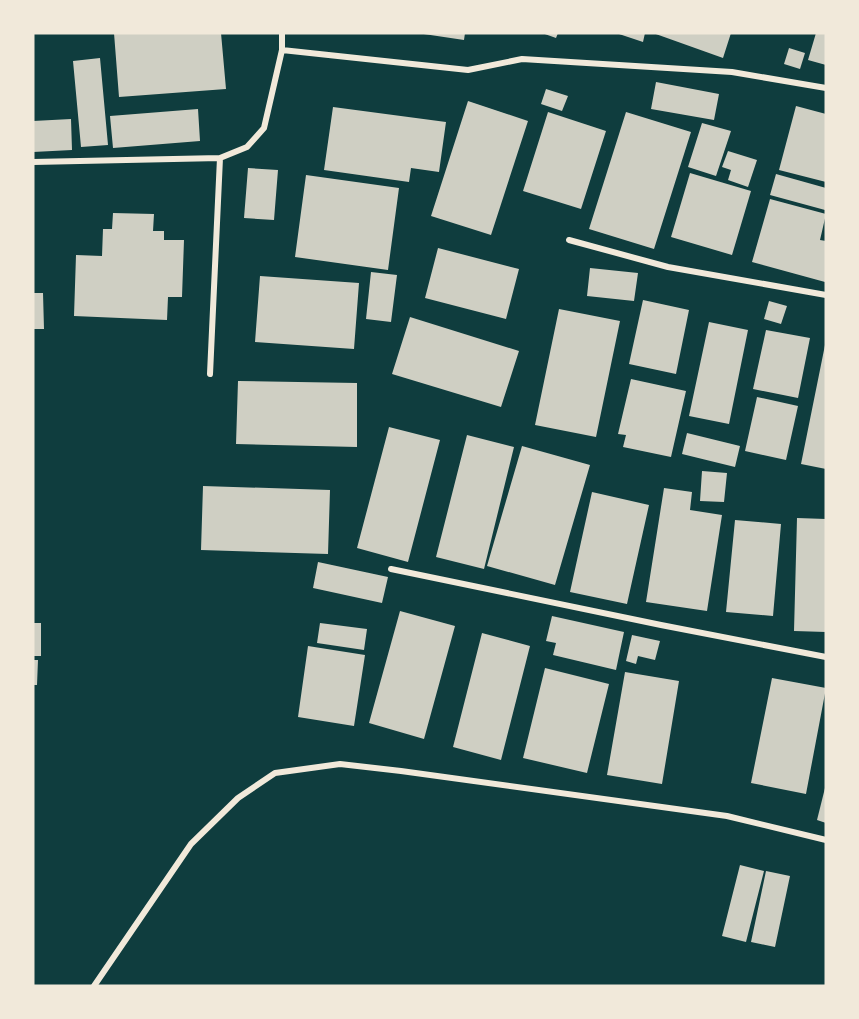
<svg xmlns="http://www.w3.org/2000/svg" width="859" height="1019" viewBox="0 0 859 1019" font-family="Jost,sans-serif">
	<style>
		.building { fill: #cfcfc3 }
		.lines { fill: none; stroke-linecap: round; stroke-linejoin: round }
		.minor { stroke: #f1e9da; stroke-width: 6 }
	</style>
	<rect width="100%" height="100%" fill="#0f3d3e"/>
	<path class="building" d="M 114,33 L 221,33 L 226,89 L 119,97 Z
		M 417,33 L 465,33 L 464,40 Z
		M 542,33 L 558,33 L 556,38 Z
		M 616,33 L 645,33 L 643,42 Z
		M 653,33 L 731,33 L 723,58 Z
		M 816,33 L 826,33 L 826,65 L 808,60 Z
		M 789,48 L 805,53 L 800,69 L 784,64 Z
		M 100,58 L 108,145 L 81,147 L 73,61 Z
		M 656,82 L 719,94 L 714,120 L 651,109 Z
		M 546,89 L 568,96 L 562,111 L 541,104 Z
		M 468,101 L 528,121 L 491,235 L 431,216 Z
		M 796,106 L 826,114 L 826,182 L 779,170 Z
		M 333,107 L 446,122 L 439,172 L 411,168 L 409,182 L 324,170 Z
		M 198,109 L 200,141 L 113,148 L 110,116 Z
		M 548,112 L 606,131 L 581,209 L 523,191 Z
		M 626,112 L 691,132 L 654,249 L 589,229 Z
		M 71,119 L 72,150 L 33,152 L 33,121 Z
		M 702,123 L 731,131 L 716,176 L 688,167 Z
		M 728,151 L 757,160 L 748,187 L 728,180 L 731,170 L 722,167 Z
		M 248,168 L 278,170 L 274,220 L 244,218 Z
		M 690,173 L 751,191 L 732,255 L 671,237 Z
		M 776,174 L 826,188 L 825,210 L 770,195 Z
		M 306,175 L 399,188 L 388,270 L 295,257 Z
		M 770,199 L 826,214 L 820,240 L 826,241 L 825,282 L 752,262 Z
		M 113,213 L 154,214 L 153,231 L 164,231 L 164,240 L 184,240 L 182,297 L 168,297 L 167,320 L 74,316 L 76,255 L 102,256 L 103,229 L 112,229 Z
		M 438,248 L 519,269 L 506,319 L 425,298 Z
		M 590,268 L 638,273 L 634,301 L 587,296 Z
		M 371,272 L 397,275 L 391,322 L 366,319 Z
		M 260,276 L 359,283 L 354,349 L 255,342 Z
		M 33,293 L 43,293 L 44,329 L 33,329 Z
		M 643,300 L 689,310 L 676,374 L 629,364 Z
		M 769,301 L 787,306 L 781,324 L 764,319 Z
		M 559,309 L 620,321 L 596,437 L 535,425 Z
		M 410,317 L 519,351 L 501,407 L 392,374 Z
		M 709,322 L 748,330 L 729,424 L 689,416 Z
		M 766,330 L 810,338 L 798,398 L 753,389 Z
		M 825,345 L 826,345 L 826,469 L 801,464 Z
		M 631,379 L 686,391 L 671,457 L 623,447 L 626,435 L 618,434 Z
		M 238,381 L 357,383 L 357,447 L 236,444 Z
		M 757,397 L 798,406 L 786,460 L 745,451 Z
		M 389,427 L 440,440 L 408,562 L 357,548 Z
		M 687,433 L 740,446 L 735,467 L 682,454 Z
		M 467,435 L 514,447 L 484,569 L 436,557 Z
		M 522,446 L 590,465 L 555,585 L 487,566 Z
		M 702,471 L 727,473 L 724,502 L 700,501 Z
		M 203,486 L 330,490 L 328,554 L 201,550 Z
		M 664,488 L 692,492 L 690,510 L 722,515 L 707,611 L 646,602 Z
		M 592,492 L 649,505 L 627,604 L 570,592 Z
		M 797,518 L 826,519 L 826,632 L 794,631 Z
		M 735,520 L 781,524 L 773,616 L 726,612 Z
		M 318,562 L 388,577 L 382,603 L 313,588 Z
		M 400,611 L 455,626 L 424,739 L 369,723 Z
		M 552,616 L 624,632 L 616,670 L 553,655 L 556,643 L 546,641 Z
		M 33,623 L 41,623 L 41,656 L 33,656 Z
		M 320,623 L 367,629 L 364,650 L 317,643 Z
		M 482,633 L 530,646 L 501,760 L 453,747 Z
		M 632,635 L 660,641 L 655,660 L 638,656 L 636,664 L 626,661 Z
		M 308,646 L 365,655 L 354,726 L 298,717 Z
		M 33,660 L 38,660 L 37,685 L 33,685 Z
		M 545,668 L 609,684 L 587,773 L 523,758 Z
		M 625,672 L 679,681 L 662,784 L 607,775 Z
		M 772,678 L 826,688 L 806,794 L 751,783 Z
		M 825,788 L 826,788 L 826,823 L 817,820 Z
		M 740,865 L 764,871 L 746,942 L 722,936 Z
		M 766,871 L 790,876 L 775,947 L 751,942 Z"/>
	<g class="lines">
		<path class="minor" d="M 282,50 L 468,70 L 522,59 L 732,72 L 826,88
			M 33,162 L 220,158 L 247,147 L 264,128 L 282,50 L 282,33
			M 569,240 L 668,267 L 826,295
			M 210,374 L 220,158
			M 391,569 L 661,625 L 826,657
			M 94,986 L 191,844 L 238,798 L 275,773 L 340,764 L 401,771 L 727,816 L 826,840"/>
	</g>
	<rect width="859" height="1019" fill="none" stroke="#f1e9da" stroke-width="69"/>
</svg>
